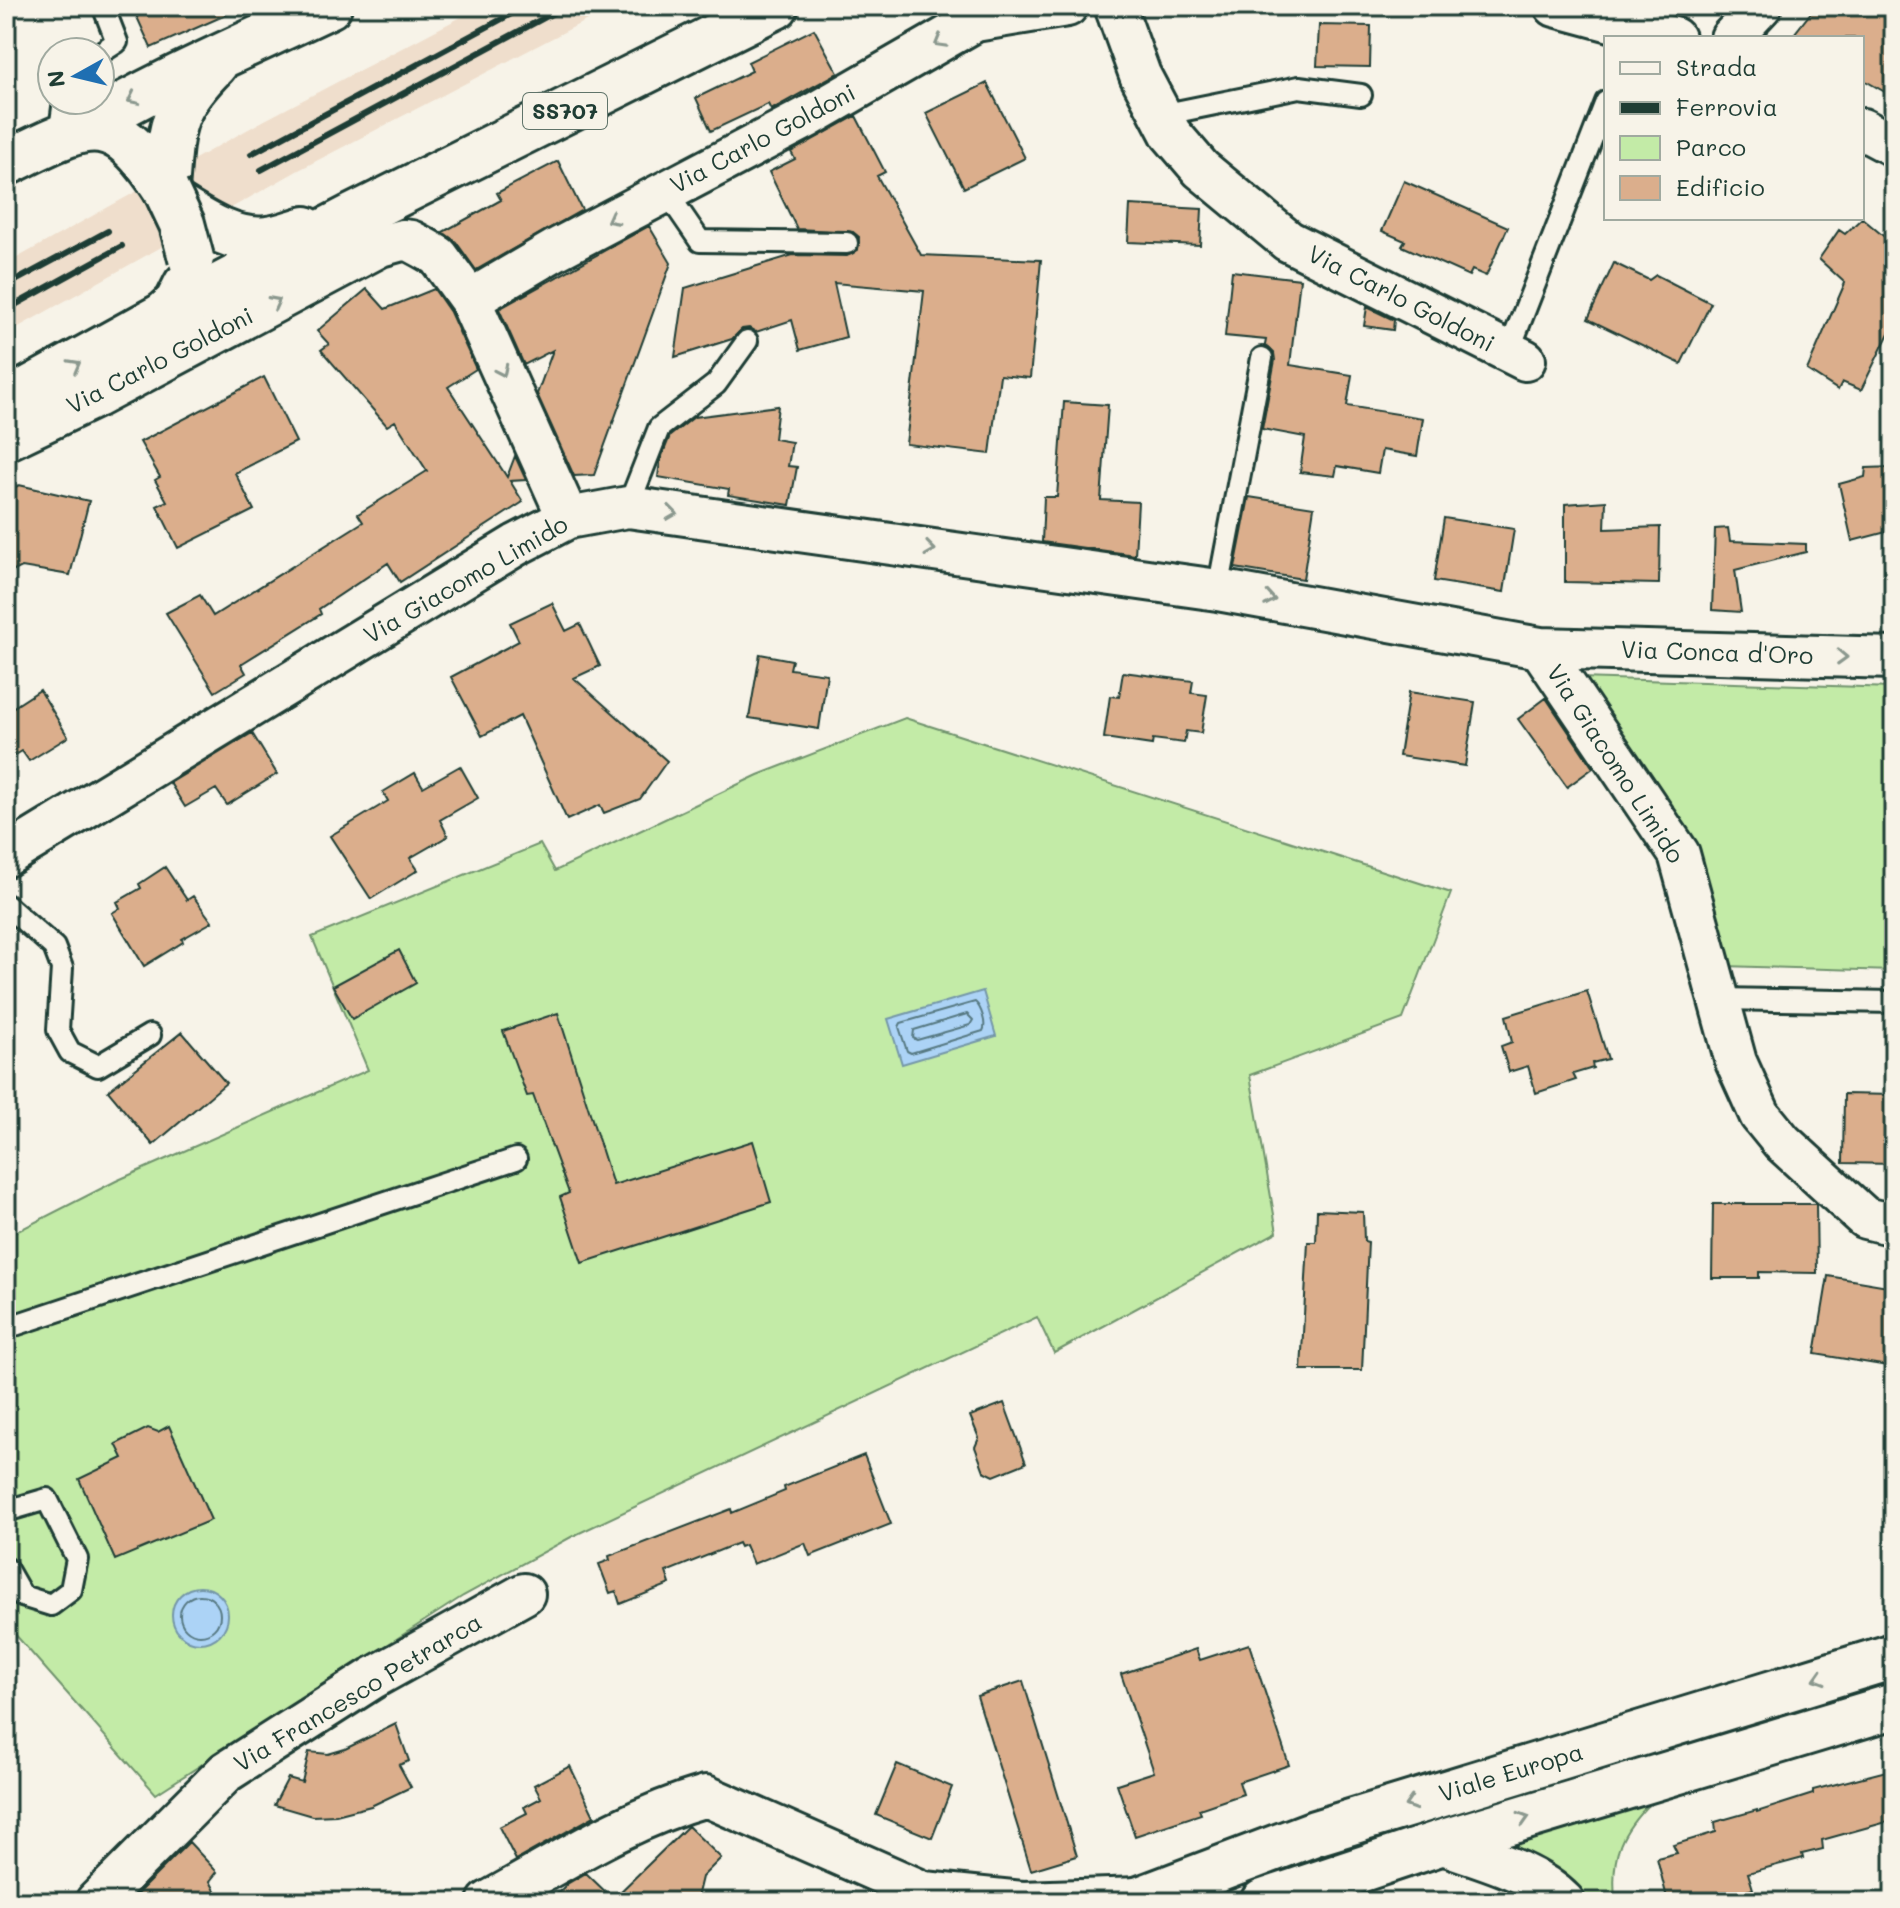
<svg xmlns="http://www.w3.org/2000/svg" width="1900" height="1908" viewBox="0 0 1900 1908" font-family="Mali,sans-serif">
	<style>
		.built { fill: #efdecc }
		.green { fill: #c3eba7; stroke: #71946e; stroke-width: 2 }
		.water { fill: #acd3f6; stroke: #7497a8; stroke-width: 2 }
		.lines { fill: none; stroke-linecap: round; stroke-linejoin: round }
		.shore { stroke: #577982; stroke-width: 2 }
		.building { fill: #dbae8c; stroke: #1f3d34; stroke-width: 2 }
		.service-casing { stroke: #1f3d34; stroke-width: 26 }
		.minor-casing { stroke: #1f3d34; stroke-width: 46 }
		.tertiary-casing { stroke: #1f3d34; stroke-width: 50 }
		.secondary-casing { stroke: #1f3d34; stroke-width: 50 }
		.primary-casing { stroke: #1f3d34; stroke-width: 50 }
		.trunk-casing { stroke: #1f3d34; stroke-width: 50 }
		.service { stroke: #f7f3e8; stroke-width: 20 }
		.minor { stroke: #f7f3e8; stroke-width: 40 }
		.tertiary { stroke: #f7f3e8; stroke-width: 44 }
		.secondary { stroke: #f7f3e8; stroke-width: 44 }
		.primary { stroke: #f7f3e8; stroke-width: 44 }
		.trunk { stroke: #f7f3e8; stroke-width: 44 }
		.rail { stroke: #1f3d34; stroke-width: 6 }
		.primary-bridge-casing { stroke: #1f3d34; stroke-width: 50; stroke-linecap: butt }
		.primary-bridge { stroke: #f7f3e8; stroke-width: 44 }
		.oneway { stroke: #8b988e }
		.labels { text-anchor: middle; stroke-width: 6; stroke-linejoin: round; paint-order: stroke }
		.shield { fill: #f7f3e8; stroke: #60746a; stroke-width: 2 }
		.shield-label { font-size: 22px; font-weight: bold; fill: #1f3d34 }
		.street-label { font-size: 24px; fill: #1f3d34; stroke: #f7f3e8 }
	</style>
	<rect width="100%" height="100%" fill="#f7f3e8"/>
	<filter id="ink" filterUnits="userSpaceOnUse"><feTurbulence type="fractalNoise" baseFrequency=".0125" numOctaves="2"/><feDisplacementMap in="SourceGraphic" scale="16" xChannelSelector="R" yChannelSelector="G"/><feConvolveMatrix kernelMatrix="1 2 1 2 8 2 1 2 1" color-interpolation-filters="sRGB"/></filter>
	<g filter="url(#ink)">
		<path class="built" d="M 482,6 L 614,6 L 297,171 L 6,334 L 6,264 L 263,121 Z"/>
		<path class="green" d="M 1580,678 L 1894,688 L 1894,971 L 1724,966 Z
			M 905,718 L 1451,893 L 1403,1019 L 1250,1075 L 1277,1232 L 1054,1353 L 1037,1317 L 573,1536 L 463,1596 L 156,1794 L 6,1624 L 6,1237 L 116,1181 L 368,1070 L 312,937 L 540,844 L 555,871 L 758,775 Z
			M 1652,1801 C 1621,1832 1611,1854 1615,1898 L 1608,1902 L 1582,1902 L 1511,1854 L 1512,1843 Z"/>
		<path class="water" d="M 983,991 L 996,1036 L 902,1064 L 888,1019 Z
			M172 1615a28 28 0 1 1 56 0a28 28 0 1 1-56 0Z"/>
		<g class="lines">
			<path class="shore" d="M 975,1002 C 981,1007 987,1024 983,1031 L 911,1053 L 907,1051 L 899,1027 L 901,1023 Z
				M 967,1014 L 973,1020 L 970,1025 L 917,1040 L 913,1038 L 914,1030 Z
				M180 1615a20 20 0 1 1 40 0a20 20 0 1 1-40 0Z"/>
		</g>
		<path class="building" d="M 132,6 L 246,6 L 151,48 Z
			M 1816,6 L 1894,6 L 1894,97 L 1862,79 L 1862,38 L 1791,38 Z
			M 1319,25 L 1371,26 L 1370,67 L 1317,66 Z
			M 814,29 L 838,73 L 771,110 L 768,104 L 711,131 L 696,98 L 752,71 L 748,62 Z
			M 987,83 L 1025,158 L 964,188 L 926,113 Z
			M 856,116 L 885,172 L 877,176 L 921,255 L 1041,260 L 1030,378 L 1000,375 L 990,454 L 906,444 L 924,291 L 834,283 L 846,337 L 800,350 L 792,320 L 756,332 L 749,328 L 742,329 L 732,339 L 675,357 L 685,288 L 793,255 L 847,256 L 858,250 L 859,237 L 853,232 L 797,229 L 769,172 L 795,159 L 791,152 Z
			M 558,161 L 582,210 L 476,270 L 456,242 L 443,232 L 501,200 L 497,193 Z
			M 1404,181 L 1508,227 L 1486,276 L 1472,270 L 1469,276 L 1402,246 L 1405,241 L 1382,231 Z
			M 1130,205 L 1202,209 L 1200,245 L 1128,242 Z
			M 1862,218 L 1894,245 L 1894,323 L 1861,390 L 1842,382 L 1838,390 L 1807,370 L 1845,283 L 1819,259 L 1839,230 L 1845,234 Z
			M 649,226 L 671,263 L 594,475 L 574,476 L 537,394 L 553,350 L 524,365 L 499,309 Z
			M 1614,263 L 1649,280 L 1656,275 L 1711,303 L 1681,364 L 1588,319 Z
			M 1232,271 L 1300,279 L 1290,365 L 1352,375 L 1347,406 L 1423,418 L 1417,456 L 1382,450 L 1378,473 L 1337,466 L 1335,476 L 1300,472 L 1305,437 L 1262,429 L 1275,360 L 1274,353 L 1265,345 L 1266,340 L 1225,336 Z
			M 367,289 L 385,309 L 434,289 L 450,312 L 476,369 L 448,387 L 507,477 L 515,456 L 526,480 L 510,481 L 523,502 L 400,582 L 388,563 L 319,609 L 321,614 L 241,664 L 246,673 L 215,692 L 166,613 L 200,595 L 213,616 L 363,522 L 358,514 L 427,471 L 395,421 L 387,426 L 321,350 L 329,344 L 317,331 Z
			M 1367,307 L 1394,320 L 1393,330 L 1364,326 Z
			M 264,377 L 296,442 L 235,473 L 254,510 L 178,548 L 157,506 L 167,501 L 155,480 L 160,477 L 140,442 Z
			M 1064,402 L 1108,405 L 1101,500 L 1138,502 L 1135,555 L 1042,542 L 1044,497 L 1057,497 Z
			M 778,406 L 774,439 L 792,442 L 788,466 L 797,467 L 790,505 L 728,495 L 729,489 L 658,477 L 660,461 L 670,436 L 694,417 Z
			M 1894,467 L 1894,530 L 1852,541 L 1839,484 L 1865,477 L 1866,468 Z
			M 19,485 L 89,501 L 70,575 L 22,567 L 6,575 L 6,492 Z
			M 1249,497 L 1314,507 L 1303,579 L 1235,568 Z
			M 1606,501 L 1605,529 L 1660,527 L 1659,584 L 1565,582 L 1565,504 Z
			M 1444,518 L 1514,529 L 1504,592 L 1434,581 Z
			M 1728,528 L 1730,541 L 1806,544 L 1806,552 L 1735,570 L 1741,612 L 1712,610 L 1715,529 Z
			M 552,603 L 566,631 L 580,624 L 600,666 L 574,678 L 667,761 L 640,799 L 604,813 L 600,805 L 567,820 L 520,716 L 482,736 L 451,677 L 519,641 L 510,623 Z
			M 760,654 L 792,660 L 790,669 L 827,674 L 819,729 L 749,718 Z
			M 1123,672 L 1193,681 L 1191,693 L 1207,695 L 1201,733 L 1186,731 L 1184,743 L 1153,739 L 1152,745 L 1104,738 L 1110,696 L 1119,697 Z
			M 40,690 L 68,737 L 29,761 L 22,751 L 6,761 L 6,712 Z
			M 1409,692 L 1475,702 L 1465,766 L 1399,756 Z
			M 1546,698 L 1593,768 L 1567,787 L 1518,719 Z
			M 252,733 L 277,774 L 227,805 L 216,789 L 185,807 L 170,783 Z
			M 460,766 L 478,798 L 440,820 L 448,836 L 410,858 L 418,870 L 371,899 L 330,836 L 388,801 L 383,792 L 415,773 L 423,787 Z
			M 165,867 L 187,900 L 193,896 L 212,922 L 182,939 L 183,942 L 144,966 L 112,913 L 120,908 L 117,902 L 141,888 L 139,884 Z
			M 399,950 L 416,983 L 352,1019 L 333,986 Z
			M 1587,991 L 1608,1059 L 1592,1063 L 1593,1068 L 1573,1074 L 1576,1080 L 1536,1093 L 1528,1066 L 1509,1072 L 1501,1046 L 1512,1042 L 1506,1016 Z
			M 558,1013 L 613,1185 L 753,1141 L 771,1202 L 582,1263 L 560,1197 L 569,1193 L 533,1095 L 527,1096 L 503,1031 Z
			M 182,1032 L 226,1083 L 153,1145 L 108,1091 Z
			M 1844,1094 L 1894,1095 L 1894,1164 L 1843,1163 Z
			M 1713,1204 L 1816,1204 L 1817,1273 L 1759,1272 L 1759,1278 L 1712,1278 Z
			M 1317,1210 L 1363,1212 L 1364,1241 L 1368,1242 L 1362,1370 L 1301,1370 L 1308,1242 L 1316,1242 Z
			M 1828,1276 L 1894,1287 L 1894,1367 L 1815,1354 Z
			M 1004,1403 L 1026,1463 L 994,1476 L 984,1471 L 975,1447 L 979,1438 L 970,1416 Z
			M 169,1426 L 211,1520 L 115,1560 L 79,1479 L 123,1458 L 116,1444 L 148,1428 L 158,1432 Z
			M 864,1455 L 891,1524 L 810,1556 L 805,1543 L 753,1564 L 745,1545 L 740,1547 L 738,1543 L 666,1572 L 670,1584 L 620,1604 L 616,1591 L 610,1593 L 599,1564 L 610,1560 L 609,1556 L 731,1509 L 732,1513 L 785,1491 L 784,1487 Z
			M 1249,1644 L 1289,1765 L 1239,1782 L 1243,1794 L 1199,1809 L 1201,1814 L 1135,1836 L 1117,1784 L 1154,1772 L 1121,1674 L 1196,1649 L 1200,1660 Z
			M 1023,1681 L 1077,1856 L 1031,1870 L 977,1696 Z
			M 396,1724 L 409,1761 L 399,1765 L 411,1787 L 371,1806 L 336,1815 L 312,1816 L 274,1805 L 288,1778 L 302,1782 L 309,1752 L 328,1754 L 345,1749 Z
			M 897,1764 L 952,1787 L 932,1838 L 876,1815 Z
			M 570,1766 L 594,1816 L 516,1860 L 499,1827 L 527,1813 L 524,1807 L 541,1798 L 534,1785 Z
			M 1894,1769 L 1894,1820 L 1822,1840 L 1823,1849 L 1802,1854 L 1803,1858 L 1748,1873 L 1753,1889 L 1727,1897 L 1728,1902 L 1668,1902 L 1657,1858 L 1677,1853 L 1673,1845 L 1716,1832 L 1715,1822 L 1757,1810 L 1757,1812 L 1813,1794 L 1813,1790 Z
			M 688,1826 L 721,1858 L 702,1877 L 696,1902 L 549,1902 L 567,1884 L 586,1873 L 613,1899 Z
			M 189,1842 L 217,1872 L 210,1881 L 221,1902 L 129,1902 Z"/>
		<g class="lines">
			<g class="service-casing">
				<path id="service" d="M 100,53 L 117,42 L 103,6
					M 1161,115 L 1299,87 L 1361,95
					M 59,137 L 64,100
					M 665,190 L 700,241 L 847,243
					M 1508,353 L 1606,102
					M 628,507 L 659,428 L 716,384 L 747,341
					M 1218,590 L 1262,358
					M 6,905 L 54,947 L 62,968 L 58,1030 L 70,1052 L 98,1066 L 150,1035
					M 1720,999 L 1894,1002
					M 6,1328 L 516,1159
					M 6,1511 L 47,1499 L 77,1559 L 71,1590 L 51,1605 L 22,1596 L 6,1568"/>
			</g>
			<g class="minor-casing">
				<path id="minor" d="M 1115,6 L 1140,75 L 1171,134 L 1201,169 L 1288,241 L 1525,360
					M 1555,6 L 1674,38
					M 1731,38 L 1761,6
					M 1862,129 L 1894,146
					M 470,300 L 557,249 L 808,117 L 975,21 L 1067,6
					M 6,440 L 96,397 L 380,246 L 402,240 L 411,241 L 424,248 L 438,256 L 470,300 L 568,518
					M 1540,648 L 1679,854 L 1736,1062 L 1760,1115 L 1782,1142 L 1865,1218 L 1894,1225
					M 6,856 L 516,545 L 568,518 L 628,507 L 1218,590 L 1540,648 L 1894,658
					M 1440,1843 C 1481,1858 1533,1870 1564,1902
					M 96,1902 L 226,1772 L 373,1678 L 524,1594
					M 488,1902 C 559,1863 628,1818 706,1796 L 924,1892 L 1022,1902 L 1140,1898"/>
			</g>
			<g class="tertiary-casing">
				<path id="tertiary" d="M 1132,1902 L 1315,1833 L 1894,1656
					M 1263,1902 L 1440,1843 L 1894,1706"/>
			</g>
			<g class="secondary-casing">
				<path id="secondary" d="M 79,130 C 159,82 245,46 329,6
					M 166,190 C 171,128 169,110 215,64"/>
			</g>
			<g class="primary-casing">
				<path id="primary" d="M 6,163 C 87,124 110,104 166,190
					M 6,402 L 164,315 L 177,303 L 186,285"/>
			</g>
			<g class="trunk-casing">
				<path id="trunk" d="M 172,203 C 201,221 232,243 267,239 C 280,238 293,232 305,229
					M 164,315 L 354,216 L 776,6"/>
			</g>
			<use href="#service" class="service"/>
			<use href="#minor" class="minor"/>
			<use href="#tertiary" class="tertiary"/>
			<use href="#secondary" class="secondary"/>
			<use href="#primary" class="primary"/>
			<use href="#trunk" class="trunk"/>
			<path class="rail" d="M 251,154 L 526,6
				M 261,170 L 566,6
				M 6,286 L 108,231
				M 6,310 L 122,246"/>
			<g class="primary-bridge-casing">
				<path id="primary-bridge" d="M 166,190 L 182,224 L 191,258"/>
			</g>
			<use href="#primary-bridge" class="primary-bridge"/>
		</g>
		<defs><path id="oneway-chevron" d="M-2-3.5L2.5 0L-2 3.5" fill="none" stroke-width="1.6" stroke-linecap="round" stroke-linejoin="round" transform="scale(2)"/></defs>
		<g class="oneway">
			<use href="#oneway-chevron" transform="translate(940 42) rotate(150)"/>
			<use href="#oneway-chevron" transform="translate(133 99) rotate(154)"/>
			<use href="#oneway-chevron" transform="translate(612 219) rotate(152)"/>
			<use href="#oneway-chevron" transform="translate(275 302) rotate(-28)"/>
			<use href="#oneway-chevron" transform="translate(75 365) rotate(-29)"/>
			<use href="#oneway-chevron" transform="translate(502 371) rotate(65)"/>
			<use href="#oneway-chevron" transform="translate(672 513) rotate(8)"/>
			<use href="#oneway-chevron" transform="translate(930 549) rotate(8)"/>
			<use href="#oneway-chevron" transform="translate(1270 599) rotate(10)"/>
			<use href="#oneway-chevron" transform="translate(1842 657) rotate(2)"/>
			<use href="#oneway-chevron" transform="translate(1819 1678) rotate(163)"/>
			<use href="#oneway-chevron" transform="translate(1410 1804) rotate(163)"/>
			<use href="#oneway-chevron" transform="translate(1524 1818) rotate(-17)"/>
		</g>
	</g>
	<g class="labels">
		<rect class="shield" x="523" y="93" width="84" height="36" rx="6"/>
		<g class="shield-label">
			<text x="565" y="119">SS707</text>
		</g>
		<g class="street-label">
			<text transform="translate(763 139) rotate(-28)" y="8">Via Carlo Goldoni</text>
			<text transform="translate(1401 299) rotate(27)" y="8">Via Carlo Goldoni</text>
			<text transform="translate(160 361) rotate(-27)" y="8">Via Carlo Goldoni</text>
			<text transform="translate(466 580) rotate(-30)" y="8">Via Giacomo Limido</text>
			<text transform="translate(1717 653) rotate(2)" y="8">Via Conca d'Oro</text>
			<text transform="translate(1615 764) rotate(57)" y="8">Via Giacomo Limido</text>
			<text transform="translate(358 1693) rotate(-31)" y="8">Via Francesco Petrarca</text>
			<text transform="translate(1511 1773) rotate(-17)" y="8">Viale Europa</text>
		</g>
	</g>
	<rect width="1900" height="1908" fill="none" stroke="#f7f3e8" stroke-width="32"/>
	<rect x="16" y="16" width="1868" height="1876" fill="none" stroke="#1f3d34" stroke-width="3" filter="url(#ink)"/>
	<rect x="1604" y="36" width="260" height="184" fill="#f7f3e8" stroke="#a1aaa0" stroke-width="2"/>
	<rect x="1620" y="62" width="40" height="12" fill="#f7f3e8" stroke="#a1aaa0" stroke-width="2"/>
	<text x="1676" y="76" font-size="24" fill="#1f3d34">Strada</text>
	<rect x="1620" y="102" width="40" height="12" fill="#1f3d34" stroke="#a1aaa0" stroke-width="2"/>
	<text x="1676" y="116" font-size="24" fill="#1f3d34">Ferrovia</text>
	<rect x="1620" y="136" width="40" height="24" fill="#c3eba7" stroke="#a1aaa0" stroke-width="2"/>
	<text x="1676" y="156" font-size="24" fill="#1f3d34">Parco</text>
	<rect x="1620" y="176" width="40" height="24" fill="#dbae8c" stroke="#a1aaa0" stroke-width="2"/>
	<text x="1676" y="196" font-size="24" fill="#1f3d34">Edificio</text>
	<g transform="translate(76 76) rotate(262)"><circle r="38" fill="#f7f3e8" stroke="#a1aaa0" stroke-width="2"/>
	<path d="M0-6L14 30L0 20L-14 30Z" fill="#1f6fb2"/>
	<text y="-12" font-size="22" font-weight="bold" text-anchor="middle" fill="#1f3d34">N</text>
	</g>
</svg>
